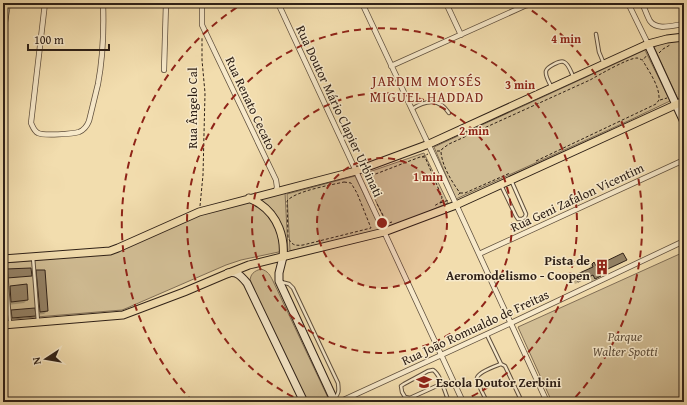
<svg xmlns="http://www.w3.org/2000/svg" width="687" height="405" viewBox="0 0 687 405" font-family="'Gentium Book Plus',serif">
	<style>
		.green { fill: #d1bd94; stroke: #806e56 }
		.shadow { fill: #0003 }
		.building { fill: #948266; stroke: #2e2017 }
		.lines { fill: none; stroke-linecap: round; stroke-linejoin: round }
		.lane-casing { stroke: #5f4f3d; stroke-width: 4.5 }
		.street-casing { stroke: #5f4f3d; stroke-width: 6 }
		.secondary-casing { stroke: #2e2017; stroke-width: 9 }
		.primary-casing { stroke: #2e2017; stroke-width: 9 }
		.path { stroke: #2e2017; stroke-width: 1; stroke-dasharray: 3 2; stroke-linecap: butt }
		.lane { stroke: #f7e9ca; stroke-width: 2.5 }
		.street { stroke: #f7e9ca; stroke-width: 4.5 }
		.secondary { stroke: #f7e9ca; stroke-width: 7 }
		.primary { stroke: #f2ddae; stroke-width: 7 }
		.ring { fill: none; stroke: #8f2418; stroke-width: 2; stroke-dasharray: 7 5 }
		.labels { text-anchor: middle; stroke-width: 3; stroke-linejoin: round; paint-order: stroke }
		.street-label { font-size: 13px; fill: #2e2017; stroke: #f7e9ca }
		.poi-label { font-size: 13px; font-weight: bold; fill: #2e2017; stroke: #f7e9ca; text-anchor: end }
		.park-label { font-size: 13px; font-style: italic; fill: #5f4f3c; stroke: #f7e9ca }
		.neighbourhood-label { font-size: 14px; letter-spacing: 1px; fill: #7a1f14; stroke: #f7e9ca }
		.centre { fill: #8f2418; stroke: #f7e9ca; stroke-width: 2 }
		.ring-label { font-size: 12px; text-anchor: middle; font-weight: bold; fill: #8f2418; stroke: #f7e9ca; stroke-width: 3; stroke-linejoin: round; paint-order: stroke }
	</style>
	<rect width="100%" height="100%" fill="#f2ddae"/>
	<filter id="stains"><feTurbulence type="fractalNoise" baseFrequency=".005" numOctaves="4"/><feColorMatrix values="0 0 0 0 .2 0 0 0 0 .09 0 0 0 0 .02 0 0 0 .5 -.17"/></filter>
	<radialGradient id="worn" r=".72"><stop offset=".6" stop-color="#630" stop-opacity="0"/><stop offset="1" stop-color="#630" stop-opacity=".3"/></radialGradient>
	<path class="green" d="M 684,40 L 684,97 L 678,99 L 654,47 C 663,42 674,41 684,40 Z
		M 645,50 L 670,101 L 628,121 L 456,199 L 434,147 Z
		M 424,153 L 448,203 L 409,220 L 388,227 L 363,174 Z
		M 355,176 L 381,230 L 290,251 L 287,194 Z
		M 285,192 L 288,250 L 241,260 L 226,265 L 127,308 L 122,310 L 12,319 L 6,318 L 3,317 L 3,263 L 107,254 L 202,213 Z
		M 684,252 L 684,402 L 552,402 L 518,327 Z
		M 261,269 C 268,271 270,275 273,281 L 330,402 L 308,402 L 250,282 C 250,274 254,271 261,269 Z"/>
	<path class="shadow" d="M 626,260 L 622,263 L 599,274 L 600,276 L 596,279 L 591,282 L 589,278 L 575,284 L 573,279 L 576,276 L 590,269 L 589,268 L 592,264 L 595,267 Z
		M 37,271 L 47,311 L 44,314 L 35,315 L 35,316 L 12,318 L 11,311 L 36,309 L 34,275 Z
		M 26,286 L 27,300 L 24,303 L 8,305 L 7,290 L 10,287 Z"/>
	<path class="building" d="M 623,253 L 627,260 L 599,273 L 601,276 L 595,279 L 593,275 L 578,282 L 575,275 L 593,267 L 592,264 L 594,262 L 596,266 Z
		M 31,268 L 32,276 L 7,278 L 6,269 Z
		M 36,270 L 45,270 L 48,311 L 40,312 Z
		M 27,284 L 28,300 L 11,302 L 10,286 Z
		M 35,308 L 36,316 L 12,318 L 11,310 Z"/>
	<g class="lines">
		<g class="lane-casing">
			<path id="lane" d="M 596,34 L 599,52 L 604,64
				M 551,86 C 549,82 545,76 546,71 C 547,67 560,60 564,62 C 569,64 571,73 574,78
				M 412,109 C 426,100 439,98 449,113
				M 501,185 L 516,216 L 518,219 L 522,219 L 525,217 L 526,214 L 511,180
				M 33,257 L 38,322
				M 5,259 L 10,324
				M 281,282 L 289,284 L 293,288 L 338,383 C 339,391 339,394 334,399
				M 487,335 L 501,364 C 496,366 478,372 477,378 C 477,384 485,397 487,402
				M 501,364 L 505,366 L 522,402
				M 441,384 L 410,398 L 405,397 L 402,392 L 401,386 L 404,384 L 428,371 L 433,370 C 441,375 445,393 449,402"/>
		</g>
		<g class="street-casing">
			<path id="street" d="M 45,3 L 31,123 C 33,127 34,131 38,133 C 43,136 73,134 79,132 C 84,130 87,126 89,121 C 92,109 95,96 98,84 C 103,57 104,30 103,3
				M 202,3 L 202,25 L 276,180 L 277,187 L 276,191
				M 278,3 L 463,402
				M 362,3 L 432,152 L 547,402
				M 446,3 L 461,35
				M 628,3 L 648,44
				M 642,3 C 645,9 647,16 650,21 C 657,31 674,25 684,24
				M 3,35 L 8,3
				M 391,66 L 531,3
				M 164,70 L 166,3
				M 479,254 L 684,160
				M 339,402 L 511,323 L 684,241"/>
		</g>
		<g class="secondary-casing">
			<path id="secondary" d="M 648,44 L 684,122
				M 283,257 L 279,273 L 279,281 L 335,402
				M 228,273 C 237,271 241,276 247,283 L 304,402"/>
		</g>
		<g class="primary-casing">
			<path id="primary" d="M 249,198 C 253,200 257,202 260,204 C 278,216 285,238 283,257
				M 3,259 L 110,251 L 118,248 L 199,212 L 356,171 L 429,144 L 648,44 L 667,39 L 684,37
				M 3,325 L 123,315 L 184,292 L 224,275 L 249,265 L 384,232 L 456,205 L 684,101"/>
		</g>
		<path class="path" d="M 659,53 L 663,49 L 670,45
			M 680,95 L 684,93
			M 660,100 L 667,98
			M 437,151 L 441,151 L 442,149 L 449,144 L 590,80 C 599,75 628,58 637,58 C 639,58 641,60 643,60 L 647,55
			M 441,152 C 442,166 452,182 460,193 L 457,196
			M 422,157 L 428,154
			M 536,161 L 656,104 L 659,100 C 660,87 650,73 643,61
			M 344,182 L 351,183 L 357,193 L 371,228 L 303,245 C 295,246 291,245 288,237 L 287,201 C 295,191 331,185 344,182 Z
			M 368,185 L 368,179 L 373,175 L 420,157 L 425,157 L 442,197 L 441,202 L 434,206
			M 460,193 L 465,193 L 510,173
			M 440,203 L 449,200
			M 377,204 L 384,217 L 388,223
			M 200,206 L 203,175 L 205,93 L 202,60 L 202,37
			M 385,224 L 392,222"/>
		<use href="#lane" class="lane"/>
		<use href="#street" class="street"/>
		<use href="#secondary" class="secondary"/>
		<use href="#primary" class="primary"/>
	</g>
	<circle cx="382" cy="223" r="65" fill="#8f2418" fill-opacity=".12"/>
	<g class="ring">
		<circle cx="382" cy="223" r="65"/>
		<circle cx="382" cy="223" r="130"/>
		<path d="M304 402A195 195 0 1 1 460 402"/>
		<path d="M193 402A260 260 0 0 1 242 4M522 4A260 260 0 0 1 571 402"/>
	</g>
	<defs>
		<g id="building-bare" transform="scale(1.2)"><path d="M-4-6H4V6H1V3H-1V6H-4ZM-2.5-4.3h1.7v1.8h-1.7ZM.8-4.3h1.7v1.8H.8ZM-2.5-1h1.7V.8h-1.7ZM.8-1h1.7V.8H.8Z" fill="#8f2418" stroke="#f7e9ca" stroke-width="2.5" paint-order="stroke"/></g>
		<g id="school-bare" transform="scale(1.2)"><path d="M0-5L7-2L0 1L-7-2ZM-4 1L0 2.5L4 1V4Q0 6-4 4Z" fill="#8f2418" stroke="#f7e9ca" stroke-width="2.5" paint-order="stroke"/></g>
	</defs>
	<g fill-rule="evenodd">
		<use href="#building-bare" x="602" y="267"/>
		<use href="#school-bare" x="424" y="382"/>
	</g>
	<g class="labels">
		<g class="street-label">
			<text transform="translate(251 103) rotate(65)" y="5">Rua Renato Cecato</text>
			<text transform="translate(192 108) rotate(-90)" y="5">Rua Ângelo Cal</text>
			<text transform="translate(340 111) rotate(65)" y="5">Rua Doutor Mário Clapier Urbinati</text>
			<text transform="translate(577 197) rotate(-25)" y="5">Rua Geni Zafalon Vicentim</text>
			<text transform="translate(475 327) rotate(-25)" y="5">Rua João Romualdo de Freitas</text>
		</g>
		<g class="poi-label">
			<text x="590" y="265">Pista de<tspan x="590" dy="15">Aeromodelismo - Coopen</tspan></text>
			<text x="436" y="387" text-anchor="start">Escola Doutor Zerbini</text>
		</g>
		<g class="park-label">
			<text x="625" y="341">Parque<tspan x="625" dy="15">Walter Spotti</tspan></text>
		</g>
		<g class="neighbourhood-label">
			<text x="427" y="86">JARDIM MOYSÉS<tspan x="427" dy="16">MIGUEL HADDAD</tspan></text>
		</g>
	</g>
	<circle cx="382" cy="223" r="6" class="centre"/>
	<g class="ring-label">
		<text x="566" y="43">4 min</text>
		<text x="520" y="89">3 min</text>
		<text x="474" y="135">2 min</text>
		<text x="428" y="181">1 min</text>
	</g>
	<rect width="687" height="405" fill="none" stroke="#f2ddae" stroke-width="16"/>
	<rect x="4" y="4" width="679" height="397" fill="none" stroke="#2e2017" stroke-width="2"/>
	<rect x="8" y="8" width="671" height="389" fill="none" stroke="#2e2017"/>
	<g transform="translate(46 359) rotate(258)" stroke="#f7e9ca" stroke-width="3" paint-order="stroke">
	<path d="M0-3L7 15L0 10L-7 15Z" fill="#2e2017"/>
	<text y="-6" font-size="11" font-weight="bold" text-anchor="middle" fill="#2e2017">N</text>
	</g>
	<path d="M28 44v6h81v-6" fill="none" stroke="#2e2017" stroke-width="2"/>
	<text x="34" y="44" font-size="12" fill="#2e2017" stroke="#f7e9ca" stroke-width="3" paint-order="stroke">100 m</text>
	<rect width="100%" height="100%" filter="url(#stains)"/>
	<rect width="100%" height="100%" fill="url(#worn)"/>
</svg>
